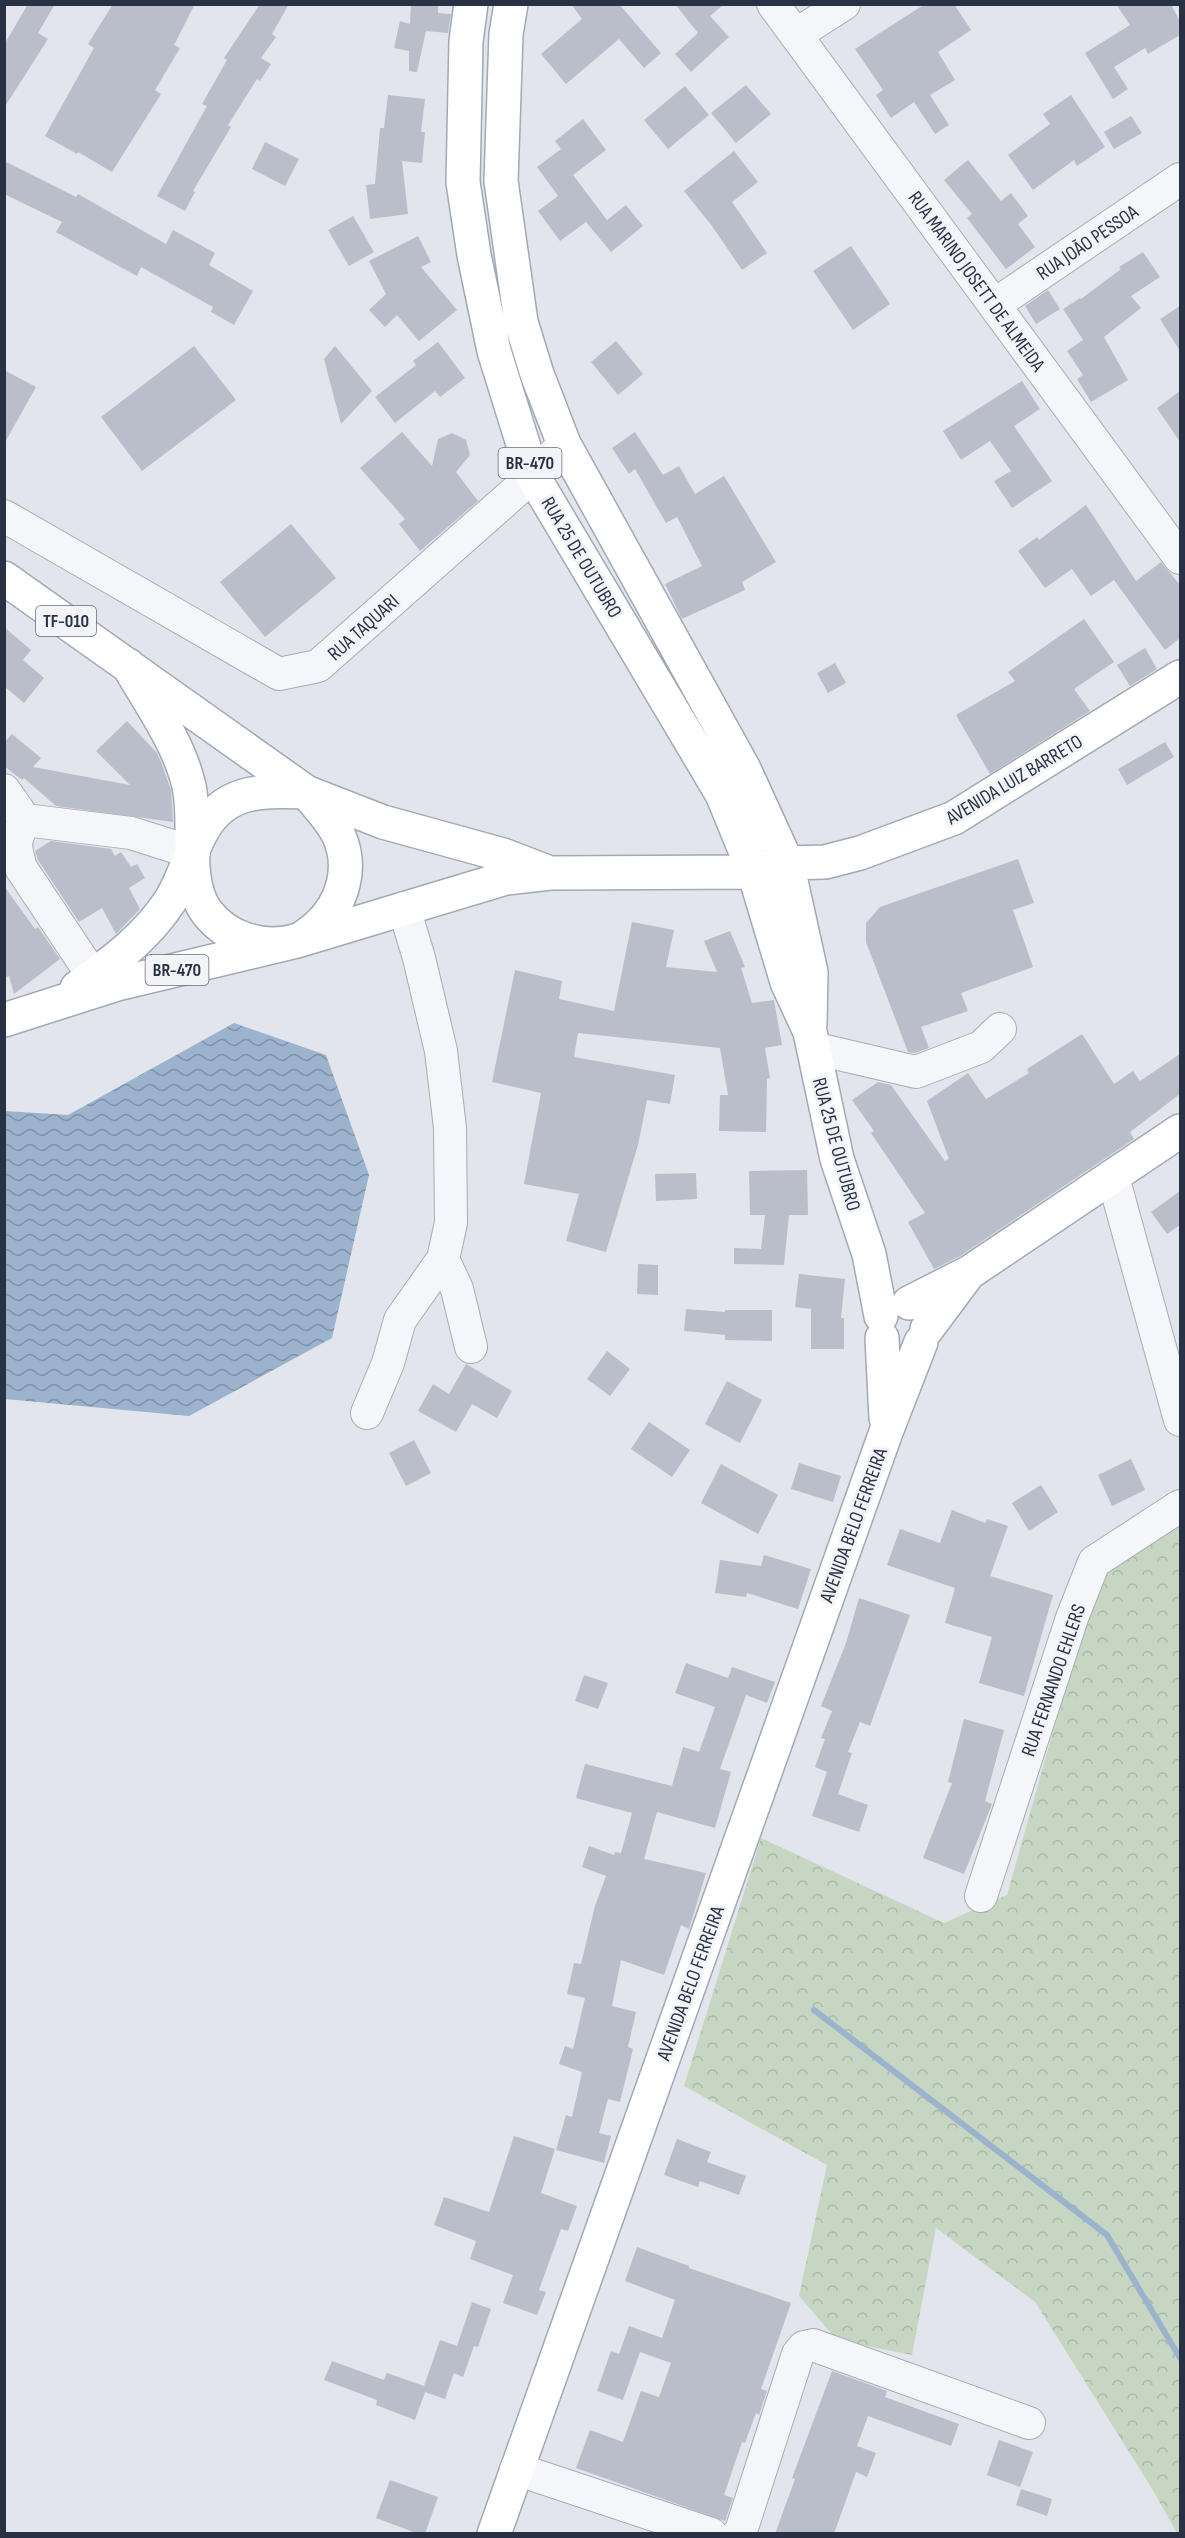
<svg xmlns="http://www.w3.org/2000/svg" width="1185" height="2538" viewBox="0 0 1185 2538" font-family="'Sofia Sans Condensed',sans-serif">
	<style>
		.forest { fill: url(#forest-crowns) }
		.water { fill: url(#water-waves) }
		.lines { fill: none; stroke-linecap: round; stroke-linejoin: round }
		.stream { stroke: #9bb3cd; stroke-width: 6 }
		.building { fill: #b9beca }
		.minor-casing { stroke: #a7acb6; stroke-width: 34 }
		.major-casing { stroke: #a0a9b8; stroke-width: 36 }
		.minor { stroke: #f5f6f9; stroke-width: 32 }
		.major { stroke: #fff; stroke-width: 33 }
		.labels { text-anchor: middle; stroke-width: 6; stroke-linejoin: round; paint-order: stroke }
		.shield { fill: #f2f4f8; stroke: #656c7b; stroke-width: 1.5 }
		.shield-label { font-size: 18px; font-weight: bold; fill: #293245 }
		.street-label { font-size: 20px; fill: #293245; stroke: #f2f4f8 }
	</style>
	<defs>
		<pattern id="forest-crowns" width="20" height="18" patternUnits="userSpaceOnUse" patternTransform="scale(1.5)"><rect width="20" height="18" fill="#c7d6c2"/><path d="M2 6a3 3 0 1 1 6 0M12 15a3 3 0 1 1 6 0" fill="none" stroke="#abb8a8"/></pattern>
		<pattern id="water-waves" width="16" height="10" patternUnits="userSpaceOnUse" patternTransform="scale(1.5)"><rect width="16" height="10" fill="#9bb3cd"/><path d="M0 5q4-4 8 0t8 0" fill="none" stroke="#7e92a8"/></pattern>
	</defs>
	<rect width="100%" height="100%" fill="#e2e5eb"/>
	<path class="forest" d="M 1180,1524 L 1180,2533 L 1177,2533 L 1151,2487 L 1035,2302 L 936,2228 L 912,2355 L 837,2340 L 799,2296 L 827,2165 L 684,2086 L 761,1838 L 944,1923 L 1007,1895 L 1097,1575 Z"/>
	<path class="water" d="M 234,1023 L 326,1055 L 369,1175 L 332,1338 L 189,1416 L 5,1399 L 5,1111 L 68,1115 Z"/>
	<g class="lines">
		<path class="stream" d="M 814,2010 L 1107,2235 L 1180,2358"/>
	</g>
	<path class="building" d="M 28,4 L 55,4 L 38,33 L 48,39 L 4,108 L 4,45 Z
		M 113,4 L 195,4 L 174,45 L 180,48 L 155,90 L 161,94 L 112,172 L 78,152 L 77,154 L 45,136 L 94,48 L 88,44 Z
		M 260,4 L 289,4 L 272,34 L 276,37 L 261,58 L 271,64 L 260,81 L 257,79 L 228,125 L 231,127 L 193,191 L 195,192 L 185,211 L 157,196 L 207,106 L 202,104 L 227,60 L 224,58 Z
		M 411,4 L 438,4 L 438,13 L 451,14 L 448,33 L 426,31 L 417,72 L 409,71 L 409,51 L 394,48 L 400,21 L 410,24 Z
		M 571,4 L 619,4 L 661,53 L 644,68 L 619,39 L 566,84 L 541,54 L 582,19 Z
		M 675,4 L 724,4 L 710,16 L 729,37 L 691,72 L 675,54 L 698,33 Z
		M 925,4 L 954,4 L 971,30 L 938,52 L 955,80 L 930,95 L 949,125 L 935,134 L 914,102 L 891,118 L 876,95 L 883,90 L 855,49 Z
		M 1116,4 L 1171,4 L 1180,22 L 1180,35 L 1148,54 L 1145,48 L 1114,67 L 1128,89 L 1113,99 L 1085,53 L 1130,25 Z
		M 746,85 L 771,114 L 736,143 L 711,113 Z
		M 685,86 L 709,115 L 668,149 L 644,120 Z
		M 388,95 L 425,99 L 421,132 L 425,132 L 422,163 L 402,161 L 408,214 L 370,219 L 366,185 L 375,184 L 380,128 L 384,128 Z
		M 1071,95 L 1105,147 L 1077,166 L 1074,160 L 1033,190 L 1008,155 L 1050,124 L 1043,114 Z
		M 1131,116 L 1142,133 L 1114,149 L 1104,132 Z
		M 583,119 L 606,150 L 573,175 L 607,220 L 626,205 L 643,226 L 611,252 L 586,222 L 560,241 L 538,211 L 558,196 L 537,167 L 561,149 L 555,141 Z
		M 265,142 L 299,159 L 285,186 L 252,169 Z
		M 734,151 L 758,182 L 732,202 L 767,253 L 742,270 L 712,226 L 684,191 Z
		M 968,160 L 1001,201 L 1011,193 L 1028,216 L 1018,224 L 1035,247 L 1006,269 L 967,218 L 972,214 L 944,180 Z
		M 4,161 L 76,197 L 78,194 L 166,244 L 173,230 L 215,253 L 209,265 L 253,291 L 234,325 L 211,312 L 213,307 L 141,267 L 137,276 L 56,232 L 62,222 L 4,194 Z
		M 353,216 L 374,252 L 349,266 L 328,230 Z
		M 418,236 L 431,262 L 421,267 L 457,310 L 419,341 L 397,315 L 385,327 L 369,310 L 386,294 L 369,261 Z
		M 851,246 L 890,304 L 853,330 L 813,271 Z
		M 1143,252 L 1160,277 L 1131,296 L 1141,308 L 1104,337 L 1128,380 L 1091,402 L 1077,379 L 1083,375 L 1067,351 L 1083,340 L 1063,309 L 1080,298 L 1081,299 L 1121,269 L 1119,267 Z
		M 1048,290 L 1060,309 L 1036,324 L 1025,306 Z
		M 1180,306 L 1180,351 L 1160,319 Z
		M 616,341 L 643,374 L 618,395 L 591,362 Z
		M 438,342 L 465,378 L 440,397 L 435,391 L 395,423 L 375,397 L 416,365 L 413,361 Z
		M 194,346 L 236,400 L 142,471 L 101,417 Z
		M 335,346 L 372,391 L 341,424 L 324,359 Z
		M 4,370 L 36,387 L 4,444 Z
		M 1022,381 L 1040,409 L 1014,426 L 1052,481 L 1012,508 L 994,481 L 1011,471 L 990,441 L 961,460 L 943,431 Z
		M 1180,391 L 1180,442 L 1157,408 Z
		M 402,432 L 432,466 L 438,439 L 452,433 L 466,440 L 470,455 L 456,472 L 478,501 L 420,551 L 399,524 L 405,519 L 360,468 Z
		M 635,432 L 663,475 L 679,466 L 695,494 L 724,476 L 776,562 L 742,582 L 745,590 L 682,619 L 665,584 L 702,566 L 677,517 L 666,523 L 635,469 L 629,474 L 612,448 Z
		M 1086,505 L 1136,581 L 1161,562 L 1180,585 L 1180,638 L 1165,650 L 1114,580 L 1091,596 L 1072,569 L 1045,588 L 1018,551 L 1037,537 L 1039,540 Z
		M 291,524 L 336,578 L 265,637 L 220,582 Z
		M 1084,619 L 1114,662 L 1074,689 L 1090,711 L 990,774 L 956,715 L 1015,681 L 1008,672 Z
		M 4,627 L 31,650 L 23,660 L 44,678 L 24,703 L 4,686 Z
		M 1145,648 L 1157,669 L 1130,686 L 1117,665 Z
		M 835,663 L 846,683 L 828,693 L 817,673 Z
		M 127,721 L 157,753 L 161,762 L 171,790 L 173,822 L 56,806 L 24,778 L 22,780 L 4,766 L 4,743 L 12,734 L 41,758 L 33,767 L 130,785 L 96,751 Z
		M 1165,742 L 1174,757 L 1127,785 L 1118,769 Z
		M 51,841 L 111,849 L 115,856 L 121,852 L 131,867 L 137,864 L 145,878 L 129,888 L 140,909 L 116,934 L 102,908 L 79,922 L 38,860 L 35,851 Z
		M 1018,859 L 1034,903 L 1013,910 L 1033,967 L 961,993 L 968,1011 L 921,1027 L 929,1048 L 915,1053 L 908,1052 L 866,942 L 866,923 L 880,907 Z
		M 4,886 L 35,929 L 38,927 L 60,959 L 14,994 L 9,976 L 4,978 Z
		M 632,922 L 674,930 L 666,967 L 717,972 L 704,941 L 730,931 L 745,967 L 741,968 L 752,1003 L 774,1000 L 782,1045 L 765,1048 L 770,1078 L 767,1079 L 766,1132 L 719,1131 L 720,1095 L 728,1095 L 720,1048 L 578,1033 L 574,1057 L 675,1075 L 670,1104 L 647,1100 L 638,1145 L 606,1252 L 566,1241 L 579,1194 L 524,1184 L 541,1093 L 492,1082 L 515,970 L 562,981 L 559,999 L 614,1011 Z
		M 1082,1034 L 1114,1084 L 1133,1071 L 1140,1081 L 1180,1054 L 1180,1094 L 1130,1132 L 1134,1139 L 960,1256 L 934,1269 L 908,1222 L 925,1213 L 871,1133 L 874,1131 L 852,1100 L 878,1082 L 891,1085 L 945,1161 L 949,1159 L 927,1101 L 968,1073 L 986,1099 L 1029,1073 L 1027,1069 Z
		M 807,1170 L 808,1215 L 789,1215 L 784,1265 L 734,1264 L 734,1248 L 761,1249 L 765,1215 L 750,1215 L 749,1171 Z
		M 696,1173 L 697,1199 L 656,1201 L 655,1174 Z
		M 1180,1191 L 1180,1225 L 1167,1234 L 1151,1212 Z
		M 638,1264 L 658,1265 L 658,1295 L 637,1294 Z
		M 799,1274 L 845,1279 L 841,1318 L 844,1318 L 844,1349 L 811,1349 L 811,1309 L 795,1307 Z
		M 686,1309 L 725,1312 L 725,1310 L 772,1310 L 772,1341 L 725,1340 L 725,1335 L 684,1331 Z
		M 607,1351 L 630,1369 L 610,1396 L 587,1379 Z
		M 466,1364 L 512,1391 L 497,1418 L 472,1404 L 456,1432 L 418,1411 L 433,1384 L 449,1394 Z
		M 727,1381 L 762,1400 L 740,1443 L 705,1424 Z
		M 649,1422 L 690,1450 L 672,1477 L 631,1449 Z
		M 414,1440 L 431,1473 L 406,1486 L 389,1453 Z
		M 1131,1459 L 1145,1490 L 1112,1506 L 1098,1475 Z
		M 799,1463 L 841,1476 L 833,1502 L 791,1489 Z
		M 721,1464 L 778,1495 L 758,1534 L 701,1503 Z
		M 1041,1485 L 1058,1512 L 1029,1531 L 1012,1503 Z
		M 952,1510 L 985,1523 L 987,1519 L 1008,1526 L 990,1576 L 1053,1595 L 1024,1696 L 979,1683 L 992,1637 L 945,1623 L 955,1588 L 887,1565 L 900,1529 L 940,1543 Z
		M 764,1555 L 811,1569 L 798,1609 L 747,1593 L 746,1597 L 715,1593 L 720,1560 L 761,1566 Z
		M 859,1598 L 910,1615 L 870,1726 L 860,1722 L 848,1752 L 852,1753 L 838,1794 L 868,1805 L 859,1832 L 812,1816 L 827,1772 L 815,1767 L 825,1739 L 821,1738 L 832,1711 L 821,1706 L 846,1643 Z
		M 686,1663 L 728,1678 L 732,1667 L 775,1682 L 767,1703 L 746,1695 L 720,1769 L 731,1772 L 715,1828 L 657,1812 L 644,1859 L 706,1873 L 689,1929 L 681,1925 L 664,1975 L 621,1960 L 612,2006 L 636,2012 L 628,2047 L 633,2049 L 620,2102 L 608,2099 L 599,2133 L 611,2136 L 604,2163 L 556,2150 L 566,2115 L 572,2117 L 582,2072 L 559,2064 L 565,2046 L 573,2049 L 585,1998 L 567,1994 L 574,1963 L 581,1964 L 595,1906 L 606,1876 L 582,1867 L 589,1846 L 614,1855 L 615,1852 L 621,1853 L 632,1813 L 576,1798 L 585,1764 L 672,1786 L 683,1747 L 699,1752 L 715,1707 L 675,1693 Z
		M 584,1675 L 608,1683 L 598,1709 L 575,1701 Z
		M 964,1719 L 1004,1730 L 985,1801 L 992,1804 L 964,1874 L 923,1858 L 952,1783 L 948,1782 Z
		M 514,2136 L 555,2149 L 541,2193 L 577,2206 L 568,2231 L 561,2229 L 539,2290 L 546,2292 L 537,2315 L 503,2303 L 513,2275 L 470,2259 L 476,2241 L 434,2225 L 444,2197 L 489,2212 Z
		M 677,2139 L 711,2152 L 707,2162 L 746,2176 L 739,2195 L 700,2181 L 698,2187 L 664,2175 Z
		M 637,2247 L 689,2266 L 689,2268 L 791,2303 L 761,2389 L 767,2391 L 759,2415 L 756,2413 L 745,2443 L 742,2442 L 724,2495 L 733,2498 L 725,2521 L 576,2468 L 590,2430 L 623,2442 L 641,2391 L 659,2397 L 671,2363 L 640,2352 L 623,2400 L 597,2391 L 611,2351 L 619,2354 L 629,2326 L 662,2338 L 675,2300 L 625,2281 Z
		M 472,2302 L 491,2309 L 478,2347 L 474,2346 L 463,2377 L 454,2373 L 445,2399 L 425,2392 L 415,2420 L 376,2405 L 377,2400 L 324,2380 L 332,2361 L 384,2380 L 387,2373 L 424,2386 L 440,2340 L 457,2346 Z
		M 832,2371 L 887,2391 L 885,2397 L 959,2424 L 951,2446 L 868,2416 L 857,2446 L 876,2453 L 867,2477 L 856,2472 L 834,2534 L 775,2534 L 795,2479 L 792,2478 Z
		M 999,2440 L 1033,2452 L 1020,2487 L 987,2475 Z
		M 390,2480 L 438,2497 L 425,2534 L 419,2534 L 376,2518 Z
		M 1021,2489 L 1052,2499 L 1047,2516 L 1016,2505 Z"/>
	<g class="lines">
		<g class="minor-casing">
			<path id="minor" d="M 773,4 L 1180,558
				M 797,34 L 844,4
				M 994,305 L 1180,179
				M 4,516 L 279,674 L 318,666 L 533,476 L 564,444
				M 4,790 L 25,820 C 14,842 14,843 21,868 L 93,976
				M 25,820 L 131,833 L 194,853
				M 813,1048 L 916,1072 L 981,1047 L 1000,1029
				M 1113,1177 L 1180,1420
				M 443,1259 L 457,1289 L 471,1347
				M 367,1413 L 388,1363 L 400,1320 L 443,1259 L 451,1223 L 450,1128 L 441,1051 L 419,958 L 404,908
				M 981,1896 L 1072,1618 L 1094,1562 L 1180,1506
				M 516,2469 L 711,2534
				M 738,2534 L 741,2531 L 798,2354 L 804,2347 L 813,2345 L 1029,2423"/>
		</g>
		<g class="major-casing">
			<path id="major" d="M 471,4 L 466,41 L 463,182 L 474,255 L 494,351 L 533,476 L 722,794 L 754,872 L 787,982 L 810,1032 L 837,1159 L 869,1254 L 881,1316
				M 511,4 L 506,34 L 501,181 L 521,322 L 537,374 L 564,444 L 744,769 L 787,863 L 811,972 L 810,1024
				M 4,578 L 306,792 L 383,822 L 503,855 L 545,871
				M 77,988 C 112,962 146,938 170,901 C 183,881 189,856 200,835 C 223,788 262,791 306,792 C 318,806 331,819 339,836 C 353,868 343,903 318,926 C 312,931 303,939 295,941 C 262,950 226,938 206,911 C 184,881 197,823 189,786 C 179,743 150,703 128,665
				M 4,1020 L 117,984 L 297,941 L 506,878 L 550,873 L 754,872 L 787,863 L 825,862 L 860,853 L 954,818 L 1180,677
				M 909,1303 L 970,1272 L 1180,1131
				M 927,1329 L 965,1278
				M 882,1338 L 886,1418
				M 494,2534 L 886,1432 L 921,1342"/>
		</g>
		<use href="#minor" class="minor"/>
		<use href="#major" class="major"/>
	</g>
	<g class="labels">
		<g class="shield">
			<rect x="498.5" y="448" width="63" height="30" rx="4.5"/>
			<rect x="36" y="606" width="60" height="30" rx="4.5"/>
			<rect x="145.5" y="955" width="63" height="30" rx="4.5"/>
		</g>
		<g class="shield-label">
			<text x="530" y="469">BR-470</text>
			<text x="66" y="627">TF-010</text>
			<text x="177" y="976">BR-470</text>
		</g>
		<g class="street-label">
			<text transform="translate(1087 242) rotate(-34)" y="7">RUA JOÃO PESSOA</text>
			<text transform="translate(977 281) rotate(54)" y="7">RUA MARINO JOSETT DE ALMEIDA</text>
			<text transform="translate(582 557) rotate(59)" y="7">RUA 25 DE OUTUBRO</text>
			<text transform="translate(363 627) rotate(-42)" y="7">RUA TAQUARI</text>
			<text transform="translate(1014 779) rotate(-31)" y="7">AVENIDA LUIZ BARRETO</text>
			<text transform="translate(837 1144) rotate(75)" y="7">RUA 25 DE OUTUBRO</text>
			<text transform="translate(853 1525) rotate(-70)" y="7">AVENIDA BELO FERREIRA</text>
			<text transform="translate(1053 1680) rotate(-71)" y="7">RUA FERNANDO EHLERS</text>
			<text transform="translate(690 1983) rotate(-70)" y="7">AVENIDA BELO FERREIRA</text>
		</g>
	</g>
	<rect width="1185" height="2538" fill="none" stroke="#293245" stroke-width="12"/>
</svg>
